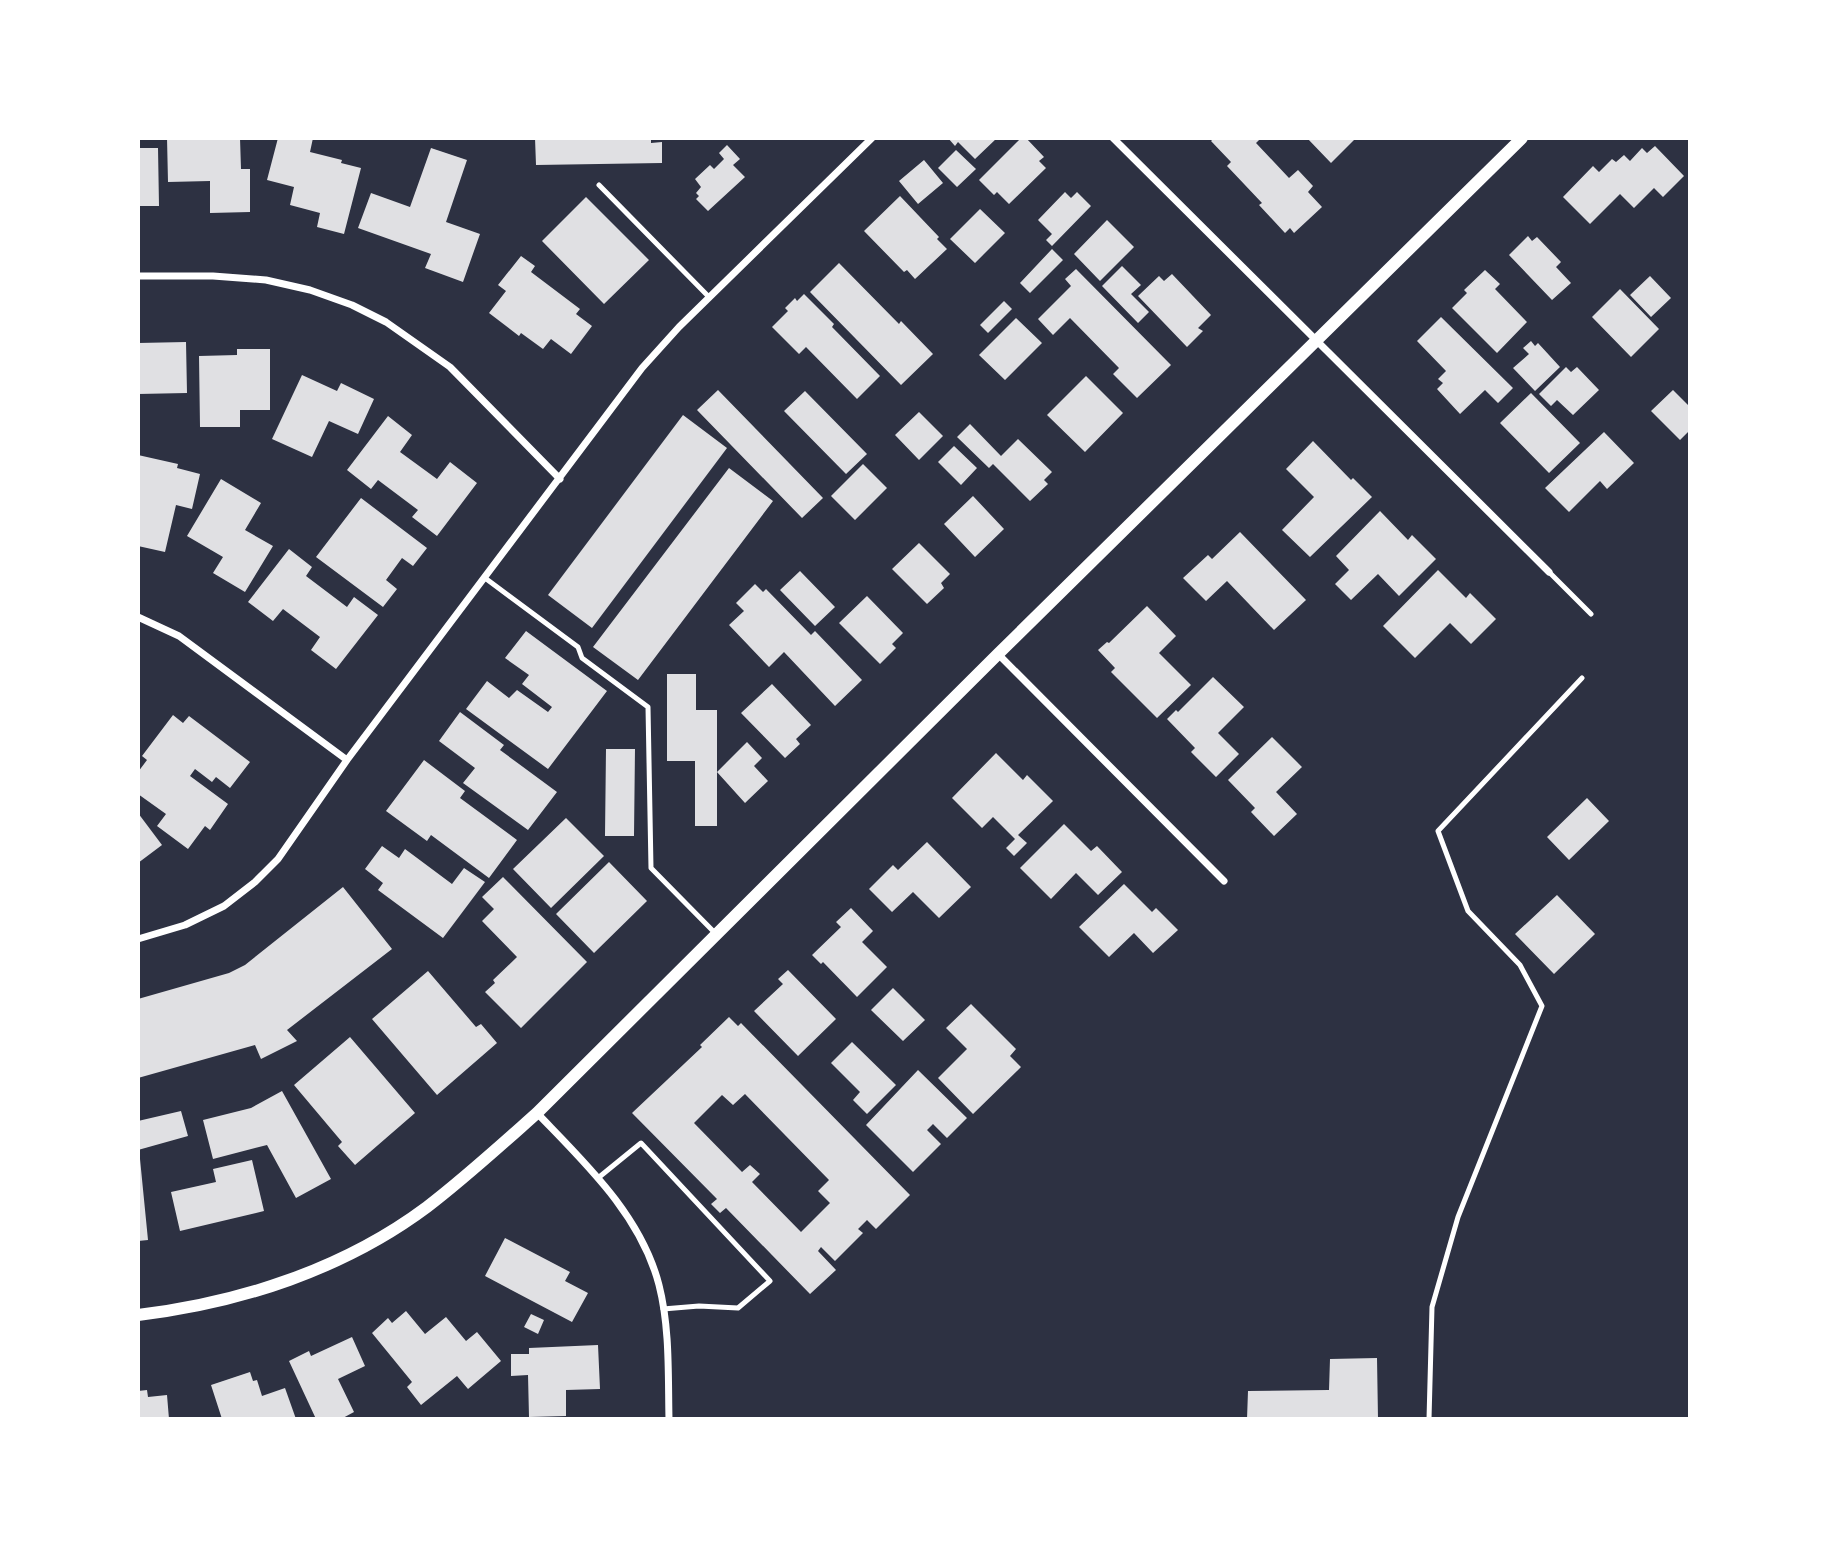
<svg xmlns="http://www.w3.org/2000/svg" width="1828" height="1557" viewBox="0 0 1828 1557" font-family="Jost,sans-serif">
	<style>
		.building { fill: #e0e0e3; fill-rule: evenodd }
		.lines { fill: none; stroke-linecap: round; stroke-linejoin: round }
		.service { stroke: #fff; stroke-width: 5 }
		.minor { stroke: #fff; stroke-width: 7 }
		.tertiary { stroke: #fff; stroke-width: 12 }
	</style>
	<rect width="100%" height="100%" fill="#2d3142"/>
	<path class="building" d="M 167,138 L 240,138 L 241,169 L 250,169 L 250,212 L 210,213 L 210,181 L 168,182 Z
		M 278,138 L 313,138 L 310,152 L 342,160 L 341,163 L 361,168 L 344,234 L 317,227 L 320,213 L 290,205 L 294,187 L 267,180 Z
		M 535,138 L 651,138 L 651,143 L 662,142 L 662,163 L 536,165 Z
		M 948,138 L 997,138 L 975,159 L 958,142 L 955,146 Z
		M 1021,138 L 1026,138 L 1044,157 L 1039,161 L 1046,168 L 1009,204 L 997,192 L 994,195 L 979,180 Z
		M 1214,138 L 1261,138 L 1256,143 L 1289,178 L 1298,170 L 1313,186 L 1308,192 L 1322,207 L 1294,233 L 1290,228 L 1285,233 L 1259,205 L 1262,203 L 1227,166 L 1231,162 L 1211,141 Z
		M 1307,138 L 1356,138 L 1331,163 Z
		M 727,145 L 740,159 L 733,165 L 745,177 L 708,211 L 696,199 L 699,196 L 696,193 L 701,187 L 695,179 L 710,165 L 714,169 L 724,159 L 719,153 Z
		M 1655,146 L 1684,176 L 1663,197 L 1654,188 L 1634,208 L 1620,194 L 1590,224 L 1563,197 L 1593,166 L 1599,172 L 1612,159 L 1616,162 L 1624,155 L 1630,161 L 1642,148 L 1647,153 Z
		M 138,148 L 158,148 L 159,206 L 138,206 Z
		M 431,148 L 467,160 L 446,222 L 480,234 L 463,282 L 425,268 L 431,254 L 358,228 L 371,193 L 410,207 Z
		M 956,150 L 976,169 L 957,187 L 938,168 Z
		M 924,160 L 943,183 L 918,204 L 899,181 Z
		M 1065,192 L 1071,198 L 1077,192 L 1091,206 L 1052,246 L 1046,240 L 1052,234 L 1038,220 Z
		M 900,196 L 939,237 L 937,239 L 947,249 L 915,279 L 907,270 L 904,272 L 864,231 Z
		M 586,197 L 649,260 L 604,304 L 542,241 Z
		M 980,209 L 1005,233 L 975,263 L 950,239 Z
		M 1107,220 L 1134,247 L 1100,281 L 1074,254 Z
		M 1528,236 L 1532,241 L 1537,237 L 1561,262 L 1556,267 L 1571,283 L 1552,300 L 1509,255 Z
		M 1052,249 L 1063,260 L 1030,293 L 1020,283 Z
		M 521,256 L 535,266 L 531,272 L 580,309 L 576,314 L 592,326 L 571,354 L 551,339 L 543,349 L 521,333 L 519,336 L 489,313 L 506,291 L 498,285 Z
		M 839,263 L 899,324 L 901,321 L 933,354 L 901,385 L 810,292 Z
		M 1122,266 L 1141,285 L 1131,294 L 1149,312 L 1138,323 L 1102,286 Z
		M 1076,269 L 1171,365 L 1137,398 L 1113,374 L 1119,368 L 1070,318 L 1053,335 L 1038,319 L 1071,286 L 1065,279 Z
		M 1485,270 L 1500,284 L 1495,289 L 1527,322 L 1497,353 L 1452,308 L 1467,293 L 1464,290 Z
		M 1172,274 L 1211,315 L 1198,328 L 1203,331 L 1187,347 L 1138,296 L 1159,276 L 1164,281 Z
		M 1650,276 L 1671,298 L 1651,317 L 1630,295 Z
		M 1620,289 L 1659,329 L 1631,357 L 1592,317 Z
		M 804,294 L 834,324 L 832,327 L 880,376 L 857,399 L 806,347 L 799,354 L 772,327 L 788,311 L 785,308 L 795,298 L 797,301 Z
		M 1004,301 L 1012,309 L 988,333 L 980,325 Z
		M 1441,317 L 1513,388 L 1498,403 L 1485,390 L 1460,414 L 1437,389 L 1443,383 L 1438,379 L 1446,371 L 1417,341 Z
		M 1016,318 L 1042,343 L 1005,380 L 979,355 Z
		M 1531,341 L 1535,346 L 1538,343 L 1560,367 L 1535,391 L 1513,368 L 1529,354 L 1523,348 Z
		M 186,342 L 187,393 L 138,394 L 138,343 Z
		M 237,349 L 270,349 L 270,410 L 240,410 L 240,427 L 200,427 L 199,356 L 237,355 Z
		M 1566,367 L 1571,372 L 1577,367 L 1599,390 L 1573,415 L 1557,400 L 1551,406 L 1539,394 Z
		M 302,375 L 337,391 L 341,383 L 374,399 L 358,434 L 329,421 L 312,457 L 272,439 Z
		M 1086,376 L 1123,413 L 1085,452 L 1047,415 Z
		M 718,390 L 823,498 L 802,518 L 697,410 Z
		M 1673,390 L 1690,407 L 1690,430 L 1680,440 L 1651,411 Z
		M 805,391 L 867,454 L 846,474 L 784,411 Z
		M 1531,393 L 1580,443 L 1549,473 L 1500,423 Z
		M 919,412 L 943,436 L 919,460 L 895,435 Z
		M 683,415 L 727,448 L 592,628 L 548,595 Z
		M 388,416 L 412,435 L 400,452 L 437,479 L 450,462 L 477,483 L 437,536 L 412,517 L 418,510 L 378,480 L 371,489 L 347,470 Z
		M 970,424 L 1001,456 L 1018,439 L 1052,472 L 1044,480 L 1048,484 L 1030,501 L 993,464 L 989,468 L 957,437 Z
		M 1604,432 L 1634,463 L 1607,489 L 1600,481 L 1569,512 L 1545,488 Z
		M 1313,441 L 1351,480 L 1353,478 L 1372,497 L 1310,557 L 1282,530 L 1314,497 L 1286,469 Z
		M 954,446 L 977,468 L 961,485 L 938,462 Z
		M 138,455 L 178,464 L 177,468 L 200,474 L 192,509 L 176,505 L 165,552 L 138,546 Z
		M 863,464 L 887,488 L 855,520 L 831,496 Z
		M 729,468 L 773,501 L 638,680 L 593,647 Z
		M 221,479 L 261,503 L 245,530 L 273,546 L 245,592 L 213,573 L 223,557 L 187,536 Z
		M 973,496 L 1004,529 L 975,557 L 944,524 Z
		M 361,498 L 427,548 L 413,566 L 402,558 L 386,580 L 397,589 L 383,607 L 316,557 Z
		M 1380,511 L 1408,540 L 1412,535 L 1436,559 L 1399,596 L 1378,574 L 1351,600 L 1335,584 L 1349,570 L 1336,556 Z
		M 1240,532 L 1306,600 L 1274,630 L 1227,581 L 1206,601 L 1183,578 L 1208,555 L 1212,559 Z
		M 919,543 L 950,574 L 941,583 L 944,588 L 927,604 L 892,569 Z
		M 289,549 L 312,567 L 306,576 L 347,607 L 354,597 L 378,615 L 336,669 L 311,650 L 320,637 L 283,609 L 273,621 L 248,602 Z
		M 1438,570 L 1466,598 L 1470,593 L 1496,619 L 1471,644 L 1450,623 L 1415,658 L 1383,626 Z
		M 800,571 L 835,607 L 815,626 L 780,590 Z
		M 755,584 L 763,592 L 766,589 L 811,635 L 815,631 L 862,680 L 835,706 L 784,652 L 769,667 L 729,625 L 744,611 L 736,603 Z
		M 867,596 L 903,633 L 892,644 L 896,648 L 880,664 L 839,623 Z
		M 1147,606 L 1176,636 L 1159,653 L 1191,685 L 1157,718 L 1111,672 L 1115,668 L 1098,650 L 1107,642 L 1109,643 Z
		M 526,631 L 607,691 L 548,769 L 466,709 L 487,681 L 509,698 L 517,690 L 548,712 L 552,707 L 522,684 L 529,675 L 505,658 Z
		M 667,674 L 696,674 L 696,710 L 717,710 L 717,826 L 695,826 L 695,761 L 667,761 Z
		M 1213,677 L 1244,707 L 1218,733 L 1239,754 L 1216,777 L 1191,752 L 1195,748 L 1167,719 L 1176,710 L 1178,712 Z
		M 772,684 L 811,725 L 796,739 L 800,744 L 785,758 L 741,713 Z
		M 460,712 L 504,745 L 500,750 L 557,792 L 528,830 L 463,783 L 475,768 L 439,741 Z
		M 173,715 L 183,723 L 189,716 L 250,762 L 230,788 L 216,777 L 212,782 L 195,769 L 190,776 L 228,804 L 210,830 L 205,826 L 188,849 L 157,826 L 166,814 L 138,794 L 138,772 L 147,760 L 142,756 Z
		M 1272,737 L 1302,767 L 1276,792 L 1297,814 L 1274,836 L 1251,812 L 1255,808 L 1228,780 Z
		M 747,742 L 762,758 L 754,766 L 768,781 L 745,803 L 717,772 Z
		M 606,749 L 635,749 L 634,836 L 605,836 Z
		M 996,753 L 1023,780 L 1027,775 L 1053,801 L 1018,835 L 1027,843 L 1014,856 L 1006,848 L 1015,839 L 993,817 L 982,828 L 952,798 Z
		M 424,760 L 465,791 L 460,798 L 517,840 L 489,878 L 431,835 L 427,841 L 386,811 Z
		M 1587,798 L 1609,821 L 1569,860 L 1547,837 Z
		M 138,813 L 162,845 L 138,863 Z
		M 566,818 L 604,856 L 551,908 L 513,869 Z
		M 1064,824 L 1091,851 L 1097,846 L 1122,872 L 1098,895 L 1076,873 L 1051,899 L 1020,868 Z
		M 927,842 L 971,887 L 939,918 L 913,892 L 892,912 L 869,889 L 893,865 L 898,870 Z
		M 382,846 L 399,858 L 405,849 L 452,884 L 464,868 L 485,882 L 443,938 L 378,890 L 383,883 L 365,869 Z
		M 609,862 L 647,901 L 594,953 L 556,914 Z
		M 503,877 L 587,962 L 521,1028 L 485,992 L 495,983 L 493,980 L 517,957 L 482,921 L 494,909 L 482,897 Z
		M 1124,884 L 1152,912 L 1156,908 L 1178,930 L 1153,953 L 1134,933 L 1109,957 L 1079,927 Z
		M 343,887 L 392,949 L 287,1030 L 297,1041 L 261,1059 L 255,1045 L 138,1078 L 138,999 L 229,973 L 245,965 Z
		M 1557,895 L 1595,934 L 1554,974 L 1515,934 Z
		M 851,908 L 873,931 L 862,942 L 887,967 L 857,997 L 823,962 L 821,964 L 812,955 L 841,927 L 836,922 Z
		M 788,970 L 836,1019 L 798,1056 L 754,1011 L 783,984 L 778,979 Z
		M 428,971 L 476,1027 L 481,1024 L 497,1043 L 437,1095 L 372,1019 Z
		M 893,988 L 925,1020 L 903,1041 L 871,1010 Z
		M 971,1004 L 1016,1049 L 1010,1056 L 1021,1067 L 973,1114 L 938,1078 L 967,1049 L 946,1028 Z
		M 729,1017 L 738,1026 L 741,1023 L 910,1195 L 876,1229 L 867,1220 L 858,1229 L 863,1233 L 835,1261 L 821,1247 L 818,1251 L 836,1270 L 810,1294 L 726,1208 L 720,1213 L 711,1204 L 717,1199 L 632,1113 L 702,1047 L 700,1045 ZM 745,1094 L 829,1180 L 818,1191 L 830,1203 L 801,1232 L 752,1182 L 760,1174 L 750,1165 L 742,1172 L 694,1123 L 722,1095 L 733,1105 Z
		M 350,1037 L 415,1113 L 355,1165 L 338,1146 L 342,1142 L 294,1085 Z
		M 852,1042 L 896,1085 L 867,1114 L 853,1100 L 860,1092 L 831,1063 Z
		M 918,1070 L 967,1118 L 947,1138 L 933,1124 L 927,1130 L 941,1144 L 913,1172 L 866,1125 Z
		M 282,1091 L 331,1179 L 296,1198 L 267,1145 L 213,1159 L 203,1120 L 251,1108 Z
		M 181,1111 L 188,1136 L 138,1150 L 138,1121 Z
		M 138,1159 L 140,1159 L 148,1240 L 138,1241 Z
		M 252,1160 L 264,1211 L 180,1231 L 171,1192 L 216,1182 L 213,1169 Z
		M 505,1238 L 570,1272 L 565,1281 L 588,1293 L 572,1322 L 485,1276 Z
		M 406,1311 L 425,1334 L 446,1317 L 466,1341 L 477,1332 L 501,1361 L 468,1389 L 457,1376 L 421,1405 L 407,1387 L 412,1382 L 372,1333 L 388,1318 L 392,1323 Z
		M 531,1314 L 544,1320 L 538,1334 L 524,1327 Z
		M 352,1337 L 365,1366 L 338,1379 L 354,1412 L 341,1419 L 316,1419 L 289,1361 L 309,1351 L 311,1356 Z
		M 598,1345 L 600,1389 L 566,1390 L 566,1416 L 529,1417 L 528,1375 L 511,1376 L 511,1354 L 529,1354 L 529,1348 Z
		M 1377,1358 L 1378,1419 L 1247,1419 L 1248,1391 L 1329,1390 L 1330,1359 Z
		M 250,1372 L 253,1381 L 257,1380 L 262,1396 L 285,1388 L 296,1419 L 222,1419 L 211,1385 Z
		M 147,1390 L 148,1397 L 167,1395 L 169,1419 L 138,1419 L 138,1391 Z"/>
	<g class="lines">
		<path class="service" d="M 599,185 L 709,297
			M 1549,572 L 1591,614
			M 485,578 L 578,647 L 582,658 L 648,707 L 651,868 L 715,933
			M 598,1178 L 641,1143 L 770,1281 L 738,1308 L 699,1306 L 663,1309
			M 1429,1419 L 1432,1307 L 1458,1217 L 1542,1006 L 1520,965 L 1468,911 L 1438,831 L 1582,678"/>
		<path class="minor" d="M 1113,138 L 1549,572
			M 138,276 L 213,276 L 266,280 L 310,290 L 352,305 L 386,322 L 450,367 L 560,479
			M 138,617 L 179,636 L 347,760
			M 998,654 L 1224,881
			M 138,939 L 185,925 L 224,906 L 255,882 L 278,859 L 347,760 L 642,368 L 679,327 L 872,138
			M 537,1113 C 585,1163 641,1215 659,1285 C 670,1328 668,1375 669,1419"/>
		<path class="tertiary" d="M 138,1315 C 240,1303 344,1269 427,1207 C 465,1178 501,1145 537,1113 L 998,654 L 1522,138"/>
	</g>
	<rect width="1828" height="1557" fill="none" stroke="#ffffff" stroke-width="280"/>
</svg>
